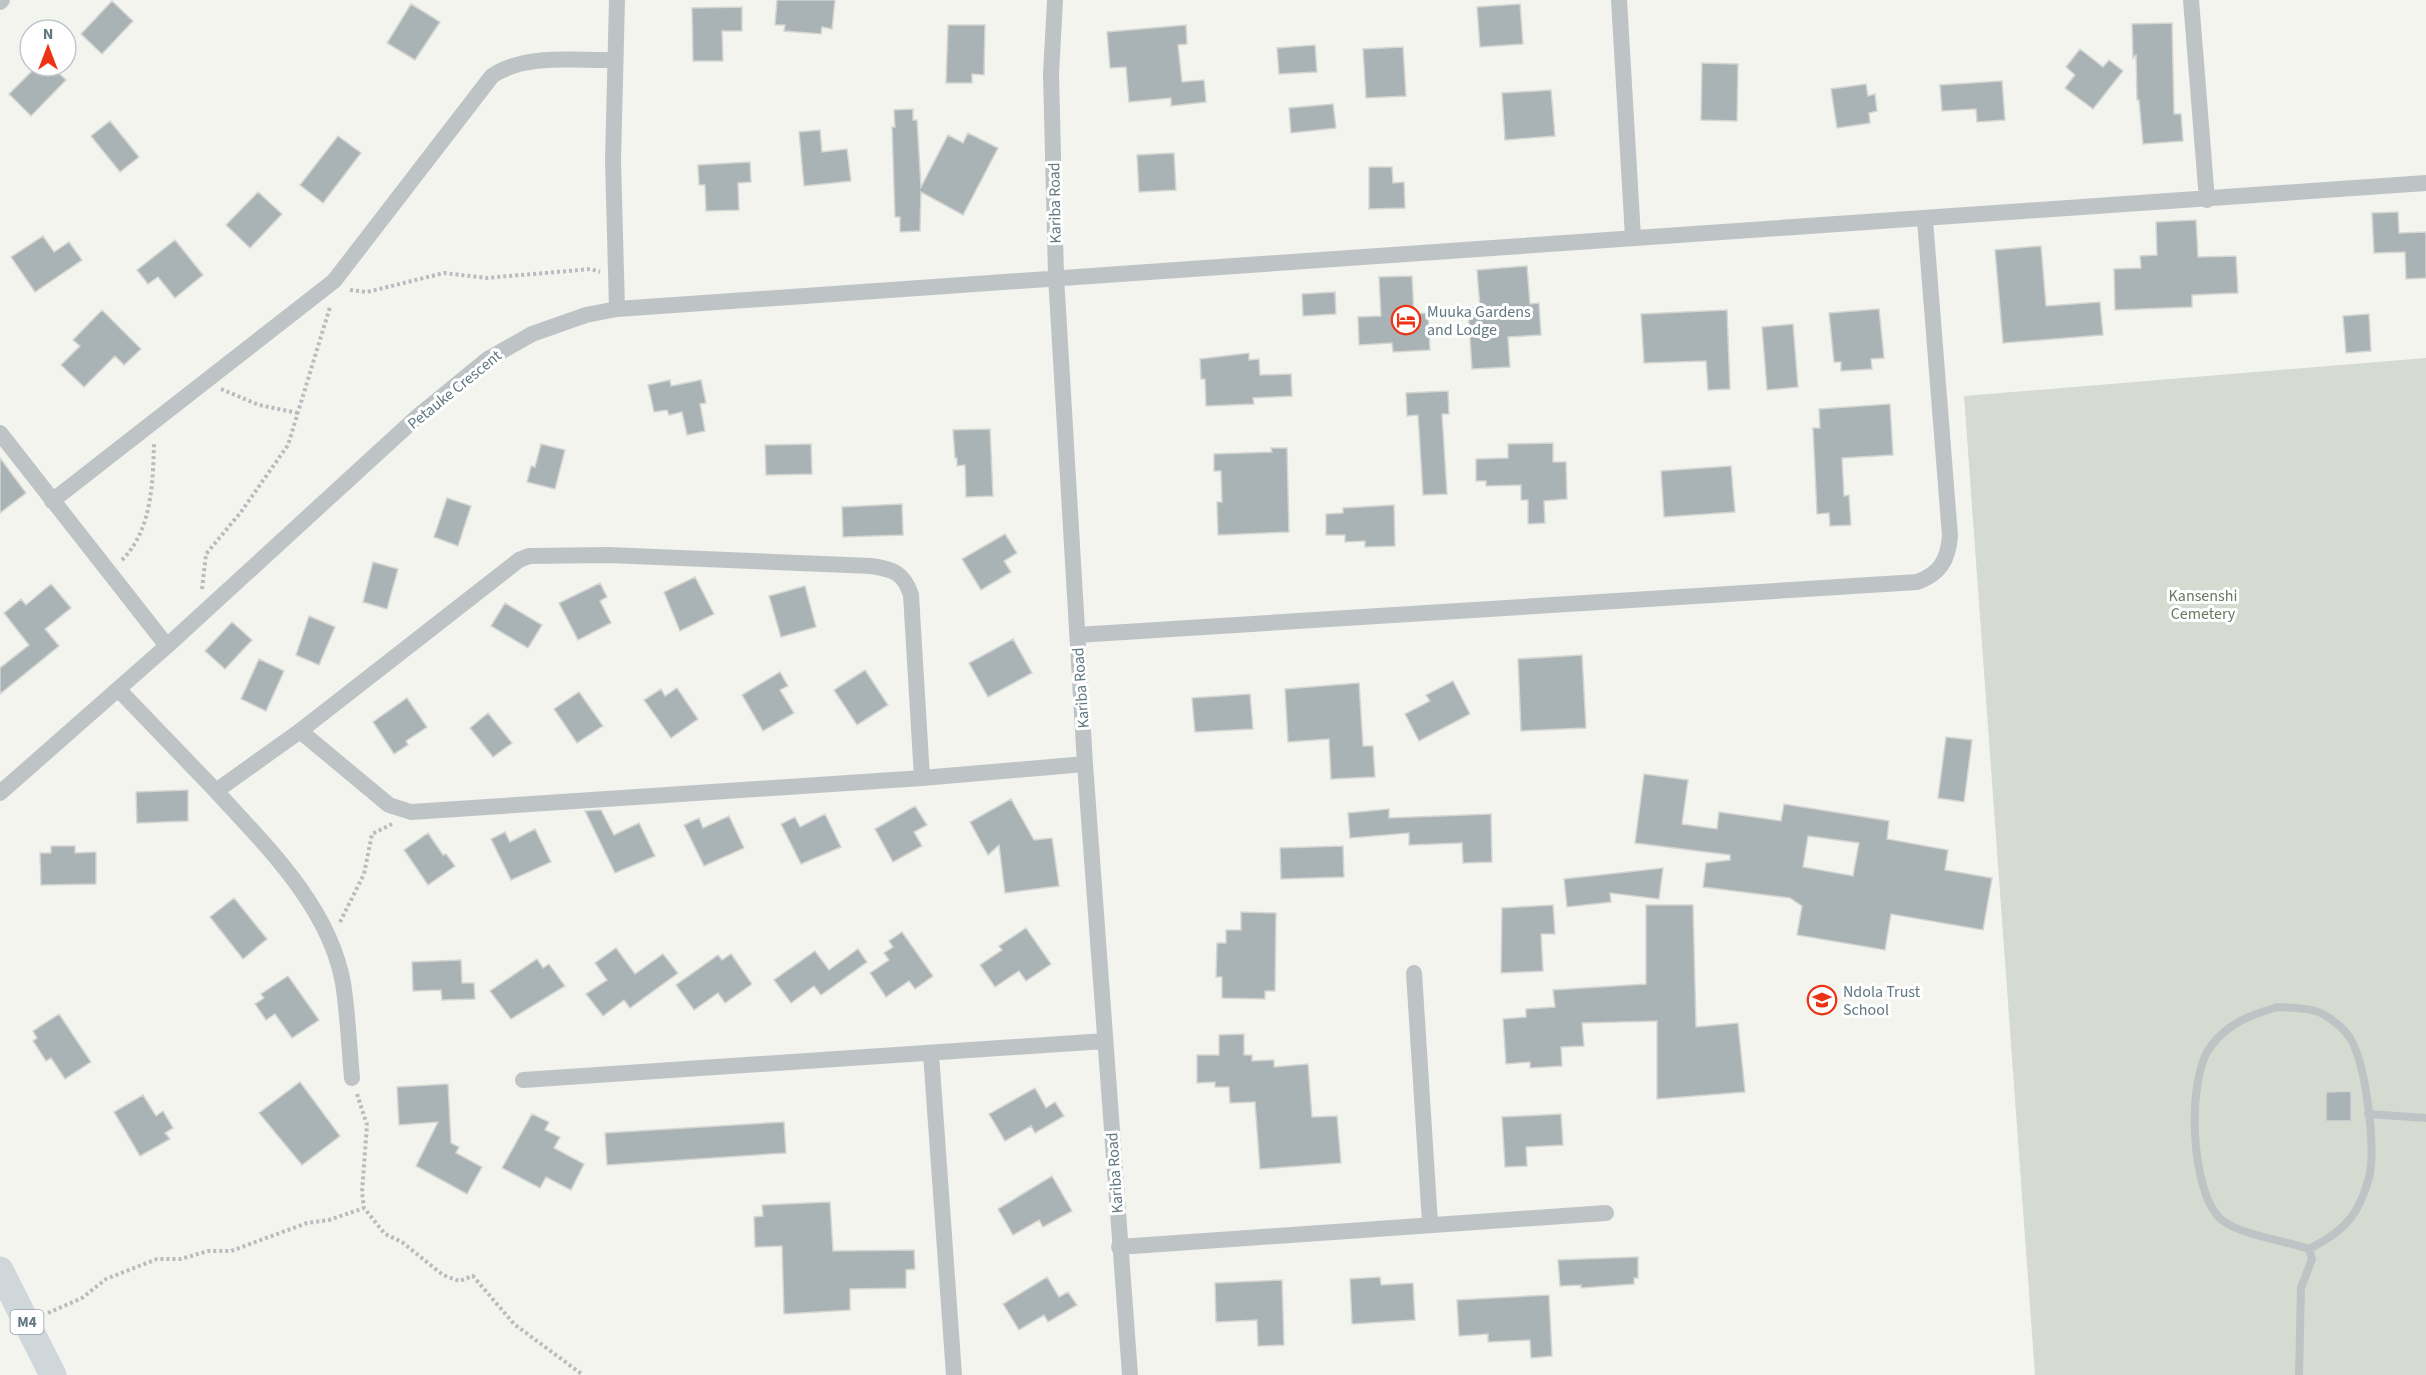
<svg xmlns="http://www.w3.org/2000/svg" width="2426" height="1375" viewBox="0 0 2426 1375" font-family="'Source Sans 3',sans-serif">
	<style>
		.green { fill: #d5dbd0 }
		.building { fill: #a9b3b6; stroke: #d5d5d2; stroke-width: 1.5; fill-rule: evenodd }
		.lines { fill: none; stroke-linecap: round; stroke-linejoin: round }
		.path { stroke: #b8bcbe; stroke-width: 4; stroke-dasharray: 3 3; stroke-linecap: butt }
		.service { stroke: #bec4c6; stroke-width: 8 }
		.minor { stroke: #bec4c6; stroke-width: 16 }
		.primary { stroke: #d0d7da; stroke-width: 27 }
		.labels { text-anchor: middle; stroke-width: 6; stroke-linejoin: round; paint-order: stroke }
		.shield { fill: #fff; stroke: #90a0a8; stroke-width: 1.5 }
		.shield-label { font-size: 15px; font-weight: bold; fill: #617782 }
		.street-label { font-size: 16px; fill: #617782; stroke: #fff }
		.poi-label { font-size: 16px; fill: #617782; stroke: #fff; text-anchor: start }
		.park-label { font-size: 16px; fill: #687960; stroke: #fff }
	</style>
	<rect width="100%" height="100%" fill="#f4f4ef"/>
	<path class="green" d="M 2426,358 L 2426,1375 L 2035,1375 L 1964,396 Z"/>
	<path class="building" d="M 777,0 L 835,0 L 832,29 L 822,27 L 821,34 L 784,31 L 785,25 L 775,25 Z
		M 112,1 L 133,21 L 102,54 L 81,34 Z
		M 411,4 L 440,22 L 415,60 L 387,43 Z
		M 1520,4 L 1523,44 L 1480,47 L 1477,7 Z
		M 742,7 L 742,31 L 722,31 L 723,61 L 693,61 L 692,8 Z
		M 2172,23 L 2174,114 L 2181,114 L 2183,141 L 2143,144 L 2139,100 L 2137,100 L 2136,55 L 2133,58 L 2132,24 Z
		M 948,25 L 985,25 L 984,75 L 972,74 L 972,83 L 946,83 Z
		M 1186,25 L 1187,44 L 1178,45 L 1182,82 L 1204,80 L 1206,102 L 1171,106 L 1171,98 L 1129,102 L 1126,67 L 1110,68 L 1107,32 Z
		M 1315,45 L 1317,72 L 1279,74 L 1277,48 Z
		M 1403,47 L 1406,96 L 1366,98 L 1363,49 Z
		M 2080,49 L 2103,67 L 2109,60 L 2123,71 L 2093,109 L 2065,88 L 2075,75 L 2066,67 Z
		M 1702,63 L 1738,64 L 1737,121 L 1701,120 Z
		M 37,66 L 51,66 L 66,80 L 31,116 L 9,94 Z
		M 2002,81 L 2005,120 L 1977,122 L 1976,109 L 1942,111 L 1940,85 Z
		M 1866,84 L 1868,96 L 1875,94 L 1877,111 L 1869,113 L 1870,123 L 1837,128 L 1831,89 Z
		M 1551,90 L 1555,136 L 1505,140 L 1502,93 Z
		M 1333,104 L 1336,128 L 1291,133 L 1289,108 Z
		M 913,109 L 913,120 L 917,120 L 921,187 L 948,135 L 963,143 L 968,133 L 998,148 L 963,215 L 921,192 L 920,231 L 900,232 L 900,217 L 895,217 L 892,127 L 895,127 L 894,110 Z
		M 110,121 L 139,157 L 120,172 L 91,136 Z
		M 820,130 L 822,152 L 847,149 L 851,181 L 804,186 L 799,132 Z
		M 338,136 L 361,153 L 323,203 L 300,185 Z
		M 1174,153 L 1176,190 L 1139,192 L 1137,155 Z
		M 750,162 L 751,182 L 738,183 L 739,210 L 706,211 L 705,185 L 699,185 L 698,165 Z
		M 1369,167 L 1392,167 L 1393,183 L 1404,182 L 1405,208 L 1369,209 Z
		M 258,192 L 282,214 L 250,248 L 226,225 Z
		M 2398,212 L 2399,233 L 2426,232 L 2426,278 L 2406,279 L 2405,252 L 2374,253 L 2372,213 Z
		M 2196,220 L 2198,257 L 2236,256 L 2238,293 L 2192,295 L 2192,307 L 2115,310 L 2114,269 L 2141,268 L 2140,256 L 2157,255 L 2156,222 Z
		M 43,236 L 54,252 L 69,242 L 82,260 L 35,292 L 11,257 Z
		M 175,240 L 203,275 L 175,298 L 158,277 L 148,284 L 137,270 Z
		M 2041,246 L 2046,306 L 2100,302 L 2103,335 L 2003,343 L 1995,250 Z
		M 1527,266 L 1530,304 L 1539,303 L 1541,335 L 1508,337 L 1510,367 L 1472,369 L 1468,308 L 1480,308 L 1477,270 Z
		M 1412,276 L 1414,314 L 1428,313 L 1430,350 L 1393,352 L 1392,343 L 1359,345 L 1358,317 L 1381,316 L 1379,277 Z
		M 1335,292 L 1336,314 L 1303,316 L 1302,294 Z
		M 1879,309 L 1884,358 L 1871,359 L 1872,369 L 1841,371 L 1841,362 L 1834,362 L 1829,313 Z
		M 102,310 L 141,349 L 124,365 L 115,356 L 84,387 L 61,365 L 80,346 L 73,340 Z
		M 1727,310 L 1730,389 L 1708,390 L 1706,361 L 1644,363 L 1641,314 Z
		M 2369,314 L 2371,351 L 2346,353 L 2343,316 Z
		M 1793,324 L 1798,387 L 1767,390 L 1762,327 Z
		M 1249,353 L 1249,360 L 1259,359 L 1260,375 L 1291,374 L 1292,396 L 1253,398 L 1254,404 L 1206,406 L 1205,379 L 1201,379 L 1200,359 Z
		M 670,380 L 671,386 L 701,380 L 706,403 L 700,404 L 705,431 L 687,435 L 682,412 L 669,415 L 667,410 L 654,412 L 648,385 Z
		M 1448,391 L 1449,414 L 1442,414 L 1447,494 L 1423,495 L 1418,415 L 1407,416 L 1406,393 Z
		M 1890,404 L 1893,455 L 1842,458 L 1844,496 L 1849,495 L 1851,525 L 1830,526 L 1829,513 L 1817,514 L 1813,428 L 1820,428 L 1819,409 Z
		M 990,429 L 993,496 L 966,497 L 965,465 L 957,466 L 957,458 L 955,458 L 953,430 Z
		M 1553,443 L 1553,462 L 1566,462 L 1567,499 L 1544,501 L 1545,523 L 1528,524 L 1528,500 L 1521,500 L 1521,485 L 1486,486 L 1486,481 L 1476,481 L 1476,459 L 1508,458 L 1508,444 Z
		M 541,444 L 565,450 L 555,489 L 527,482 L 531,466 L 535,467 Z
		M 811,444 L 812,474 L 766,475 L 765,445 Z
		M 1271,448 L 1287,448 L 1289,532 L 1218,535 L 1217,502 L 1222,502 L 1221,471 L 1214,471 L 1214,454 L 1272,452 Z
		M 0,458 L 26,493 L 0,513 Z
		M 1731,466 L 1735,512 L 1664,517 L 1661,471 Z
		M 447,498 L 471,506 L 458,546 L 434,537 Z
		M 902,504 L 903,535 L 843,537 L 842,507 Z
		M 1394,505 L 1395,546 L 1365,547 L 1365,541 L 1345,542 L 1345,535 L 1326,535 L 1326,514 L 1343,513 L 1343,508 Z
		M 1005,534 L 1017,553 L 1004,561 L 1011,572 L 981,590 L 962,559 Z
		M 373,562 L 398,569 L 387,609 L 363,602 Z
		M 695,577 L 714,614 L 680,631 L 664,592 Z
		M 600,583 L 607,597 L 600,601 L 611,623 L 578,640 L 559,603 Z
		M 51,584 L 71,608 L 45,629 L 59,646 L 0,694 L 0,668 L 29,645 L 4,613 L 21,599 L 26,605 Z
		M 805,586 L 816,627 L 781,637 L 769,596 Z
		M 505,603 L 542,625 L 528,648 L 491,626 Z
		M 309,616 L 335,627 L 319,665 L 296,655 Z
		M 232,622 L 252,640 L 225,669 L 205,651 Z
		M 1013,639 L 1032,673 L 988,697 L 969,663 Z
		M 1582,655 L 1586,728 L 1521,731 L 1518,659 Z
		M 259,659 L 284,671 L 266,711 L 241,699 Z
		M 865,670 L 888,705 L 857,725 L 834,690 Z
		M 780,672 L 788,686 L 780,690 L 794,713 L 763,731 L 742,695 Z
		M 1453,681 L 1470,714 L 1419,741 L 1405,714 L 1430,701 L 1426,695 Z
		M 1359,683 L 1363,746 L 1373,746 L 1375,777 L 1331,779 L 1329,739 L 1288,742 L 1285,689 Z
		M 677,688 L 698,719 L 671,738 L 644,700 L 661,689 L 665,696 Z
		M 579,692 L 603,726 L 577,743 L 554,709 Z
		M 1250,694 L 1253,729 L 1195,732 L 1192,698 Z
		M 407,698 L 427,727 L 406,741 L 408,745 L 394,754 L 373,722 Z
		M 488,713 L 512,743 L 493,757 L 470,728 Z
		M 1946,737 L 1972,740 L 1964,802 L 1938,798 Z
		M 1644,774 L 1688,780 L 1682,824 L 1717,829 L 1719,812 L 1781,821 L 1784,804 L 1889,821 L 1887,839 L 1948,850 L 1945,870 L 1992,878 L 1983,930 L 1891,914 L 1885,950 L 1797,935 L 1802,906 L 1790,898 L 1703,887 L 1706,863 L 1730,860 L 1730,855 L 1635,843 ZM 1808,836 L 1859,843 L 1853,876 L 1803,867 Z
		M 188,790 L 188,821 L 137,823 L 136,792 Z
		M 1011,799 L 1034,840 L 1052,838 L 1059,886 L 1005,893 L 999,845 L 988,855 L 970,822 Z
		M 915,806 L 927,825 L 914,832 L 922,846 L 893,862 L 875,829 Z
		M 1389,809 L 1389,818 L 1491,814 L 1492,862 L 1463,863 L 1462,843 L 1409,845 L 1409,833 L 1350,838 L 1348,813 Z
		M 601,810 L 614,835 L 639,823 L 655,856 L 615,873 L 585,811 Z
		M 825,814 L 841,847 L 801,864 L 781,824 L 795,817 L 800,827 Z
		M 729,816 L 744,848 L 704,866 L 684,825 L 699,818 L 703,828 Z
		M 535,829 L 551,862 L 511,880 L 491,839 L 505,832 L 510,842 Z
		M 428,833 L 443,855 L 446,854 L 455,866 L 428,885 L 404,850 Z
		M 51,846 L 75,846 L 75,853 L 96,852 L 96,884 L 41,885 L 40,853 L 51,853 Z
		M 1343,846 L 1344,877 L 1281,879 L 1280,848 Z
		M 1663,868 L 1659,899 L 1610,893 L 1611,902 L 1567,907 L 1564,879 Z
		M 234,898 L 267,939 L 243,959 L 210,917 Z
		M 1553,905 L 1555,934 L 1541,934 L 1543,971 L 1501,973 L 1502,908 Z
		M 1646,905 L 1693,905 L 1696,1027 L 1738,1023 L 1745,1092 L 1657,1099 L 1657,1021 L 1582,1023 L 1584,1046 L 1561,1047 L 1562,1066 L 1530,1068 L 1530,1062 L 1506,1064 L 1503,1019 L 1526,1017 L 1526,1009 L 1555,1007 L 1553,990 L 1646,984 Z
		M 1241,912 L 1276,913 L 1275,991 L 1265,991 L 1265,999 L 1222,998 L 1222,977 L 1216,977 L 1217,943 L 1226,943 L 1226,930 L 1241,930 Z
		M 1026,928 L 1051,964 L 1026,981 L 1019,971 L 995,987 L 980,965 L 1002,950 L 999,946 Z
		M 902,932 L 933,976 L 915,989 L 909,981 L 886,997 L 870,973 L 889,960 L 884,953 L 893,947 L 889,941 Z
		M 616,948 L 635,974 L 663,954 L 678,973 L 630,1008 L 624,1000 L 603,1016 L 586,994 L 607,980 L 595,963 Z
		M 858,949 L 867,962 L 821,995 L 814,986 L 791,1003 L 774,980 L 815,951 L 829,970 Z
		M 731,954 L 752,984 L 725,1003 L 718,993 L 694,1010 L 676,985 L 718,955 L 722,960 Z
		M 537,959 L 543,968 L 549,964 L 565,986 L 511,1019 L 490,991 Z
		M 461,960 L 462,983 L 474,983 L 475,999 L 442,1000 L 441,990 L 413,991 L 412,962 Z
		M 288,976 L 319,1020 L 292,1038 L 275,1014 L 266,1020 L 255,1004 L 264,998 L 261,994 Z
		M 59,1014 L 91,1062 L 65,1079 L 51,1058 L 46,1061 L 33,1041 L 37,1038 L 33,1031 Z
		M 1244,1034 L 1244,1055 L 1252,1055 L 1252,1061 L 1274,1060 L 1274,1067 L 1308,1064 L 1312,1117 L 1337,1116 L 1341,1163 L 1260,1169 L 1255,1102 L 1230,1103 L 1229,1087 L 1215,1087 L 1215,1082 L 1197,1083 L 1197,1055 L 1219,1055 L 1219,1035 Z
		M 300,1082 L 340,1136 L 302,1165 L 259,1113 Z
		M 448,1084 L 451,1143 L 459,1147 L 456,1153 L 482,1167 L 467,1194 L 416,1166 L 438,1122 L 399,1125 L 397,1087 Z
		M 1035,1088 L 1046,1108 L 1055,1102 L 1064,1116 L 1035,1133 L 1031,1126 L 1005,1141 L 989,1114 Z
		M 2351,1091 L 2351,1121 L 2326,1121 L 2326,1092 Z
		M 143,1095 L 156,1116 L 163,1111 L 173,1128 L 165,1133 L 170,1139 L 140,1156 L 114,1112 Z
		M 532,1114 L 549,1122 L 545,1130 L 560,1137 L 554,1148 L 584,1164 L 571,1190 L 546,1177 L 540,1188 L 502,1168 Z
		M 1561,1114 L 1563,1145 L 1526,1147 L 1527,1166 L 1505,1167 L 1502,1117 Z
		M 784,1122 L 786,1153 L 607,1165 L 605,1133 Z
		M 1052,1176 L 1072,1211 L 1043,1227 L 1039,1220 L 1013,1235 L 998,1209 Z
		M 830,1202 L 833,1251 L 914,1250 L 915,1269 L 906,1270 L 906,1288 L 850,1289 L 850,1310 L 784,1314 L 782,1246 L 755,1247 L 754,1217 L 763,1216 L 762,1205 Z
		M 1638,1257 L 1638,1278 L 1634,1278 L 1634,1284 L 1581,1288 L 1581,1285 L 1560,1286 L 1558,1260 Z
		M 1047,1277 L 1059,1297 L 1068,1292 L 1077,1305 L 1048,1322 L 1044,1315 L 1019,1330 L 1003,1304 Z
		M 1380,1277 L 1381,1285 L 1413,1283 L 1415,1320 L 1352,1324 L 1350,1279 Z
		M 1282,1280 L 1284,1345 L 1258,1346 L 1257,1320 L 1216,1322 L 1215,1283 Z
		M 1549,1295 L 1552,1356 L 1531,1358 L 1530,1340 L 1488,1342 L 1488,1334 L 1459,1336 L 1457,1300 Z"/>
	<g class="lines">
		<path class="path" d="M 350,290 L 367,292 L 444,273 L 487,278 L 591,269 L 600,272
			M 221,389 L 259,405 L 298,413
			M 122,560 C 152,530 153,482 154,443
			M 202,589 L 206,554 L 241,512 L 288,445 L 330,307
			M 340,922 L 364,874 L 372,834 L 392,824
			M 357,1094 L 367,1125 L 362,1192 L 364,1208 L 385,1234 L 402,1242 L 443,1275 L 459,1281 L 473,1276 L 514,1324 L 583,1375
			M 48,1313 L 82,1298 L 106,1279 L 157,1259 L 181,1259 L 208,1251 L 231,1251 L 307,1223 L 329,1220 L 364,1208"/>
		<path class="service" d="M 2277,1007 C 2292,1008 2313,1007 2326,1016 C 2334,1021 2345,1030 2350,1038 C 2366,1064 2375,1142 2370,1173 C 2368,1184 2361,1202 2355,1212 C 2343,1230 2328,1239 2309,1249 C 2286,1241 2240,1235 2222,1220 C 2190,1194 2186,1078 2211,1046 C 2228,1023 2251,1015 2277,1007 Z
			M 2368,1114 L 2426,1118
			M 2299,1375 L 2301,1288 L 2312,1259 L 2309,1249"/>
		<path class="minor" d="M 1055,0 L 1051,74 L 1056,276 L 1085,764 L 1130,1375
			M 1619,0 L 1633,237
			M 2191,0 L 2207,200
			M 0,2 L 2,0
			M 617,309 C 1220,264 1823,228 2426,183
			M 0,433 L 167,646 L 0,793
			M 52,501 L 334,281 L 492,76 C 525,53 577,61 615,60
			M 1077,635 L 1917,582 C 1940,574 1948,560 1950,536 L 1925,220
			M 167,646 L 417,417 L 488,359 L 532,334 L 586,315 L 617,309 L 613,160 L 617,0
			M 118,689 L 216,791 L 300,731 L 519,560 L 529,556 L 609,555 L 871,566 C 893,569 904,573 911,595 L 922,778
			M 300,731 L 389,805 L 411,812 L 922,778 L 1085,764
			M 216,791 C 266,846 329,906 343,983 C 348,1014 349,1047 352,1078
			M 1414,973 L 1430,1223
			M 931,1054 L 954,1375
			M 523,1080 L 1105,1041
			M 1119,1247 L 1606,1213"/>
		<path class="primary" d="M 0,1270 L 53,1375"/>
	</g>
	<defs>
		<g id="hotel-ring" transform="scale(1.5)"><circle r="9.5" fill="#fff" stroke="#ee3215" stroke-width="1.5"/><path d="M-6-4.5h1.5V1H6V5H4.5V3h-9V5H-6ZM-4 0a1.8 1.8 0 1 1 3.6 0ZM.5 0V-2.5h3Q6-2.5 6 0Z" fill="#ee3215"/></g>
		<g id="school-ring" transform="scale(1.5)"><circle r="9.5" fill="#fff" stroke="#ee3215" stroke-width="1.5"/><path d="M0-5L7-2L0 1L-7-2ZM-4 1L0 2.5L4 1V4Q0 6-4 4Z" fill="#ee3215"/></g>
	</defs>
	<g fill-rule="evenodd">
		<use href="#hotel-ring" x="1406" y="320"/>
		<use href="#school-ring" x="1822" y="1000"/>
	</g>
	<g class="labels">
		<rect class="shield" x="10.5" y="1310" width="33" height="24" rx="4.5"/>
		<g class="shield-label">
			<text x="27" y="1327">M4</text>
		</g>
		<g class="street-label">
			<text transform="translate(1054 203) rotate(-91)" y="6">Kariba Road</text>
			<text transform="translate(454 389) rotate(-39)" y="6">Petauke Crescent</text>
			<text transform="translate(1080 688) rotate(-94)" y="6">Kariba Road</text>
			<text transform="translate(1114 1173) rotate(-94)" y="6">Kariba Road</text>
		</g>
		<g class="poi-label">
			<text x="1427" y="317">Muuka Gardens<tspan x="1427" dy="18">and Lodge</tspan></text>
			<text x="1843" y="997">Ndola Trust<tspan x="1843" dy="18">School</tspan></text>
		</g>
		<g class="park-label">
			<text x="2203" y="601">Kansenshi<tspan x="2203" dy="18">Cemetery</tspan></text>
		</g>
	</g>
	<g transform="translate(48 48)"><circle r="28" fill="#ffffff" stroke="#c0c9cd" stroke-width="1.5"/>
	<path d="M0-4.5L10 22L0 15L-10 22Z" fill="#ee3215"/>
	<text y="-9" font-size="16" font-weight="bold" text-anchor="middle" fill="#617782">N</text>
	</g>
</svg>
